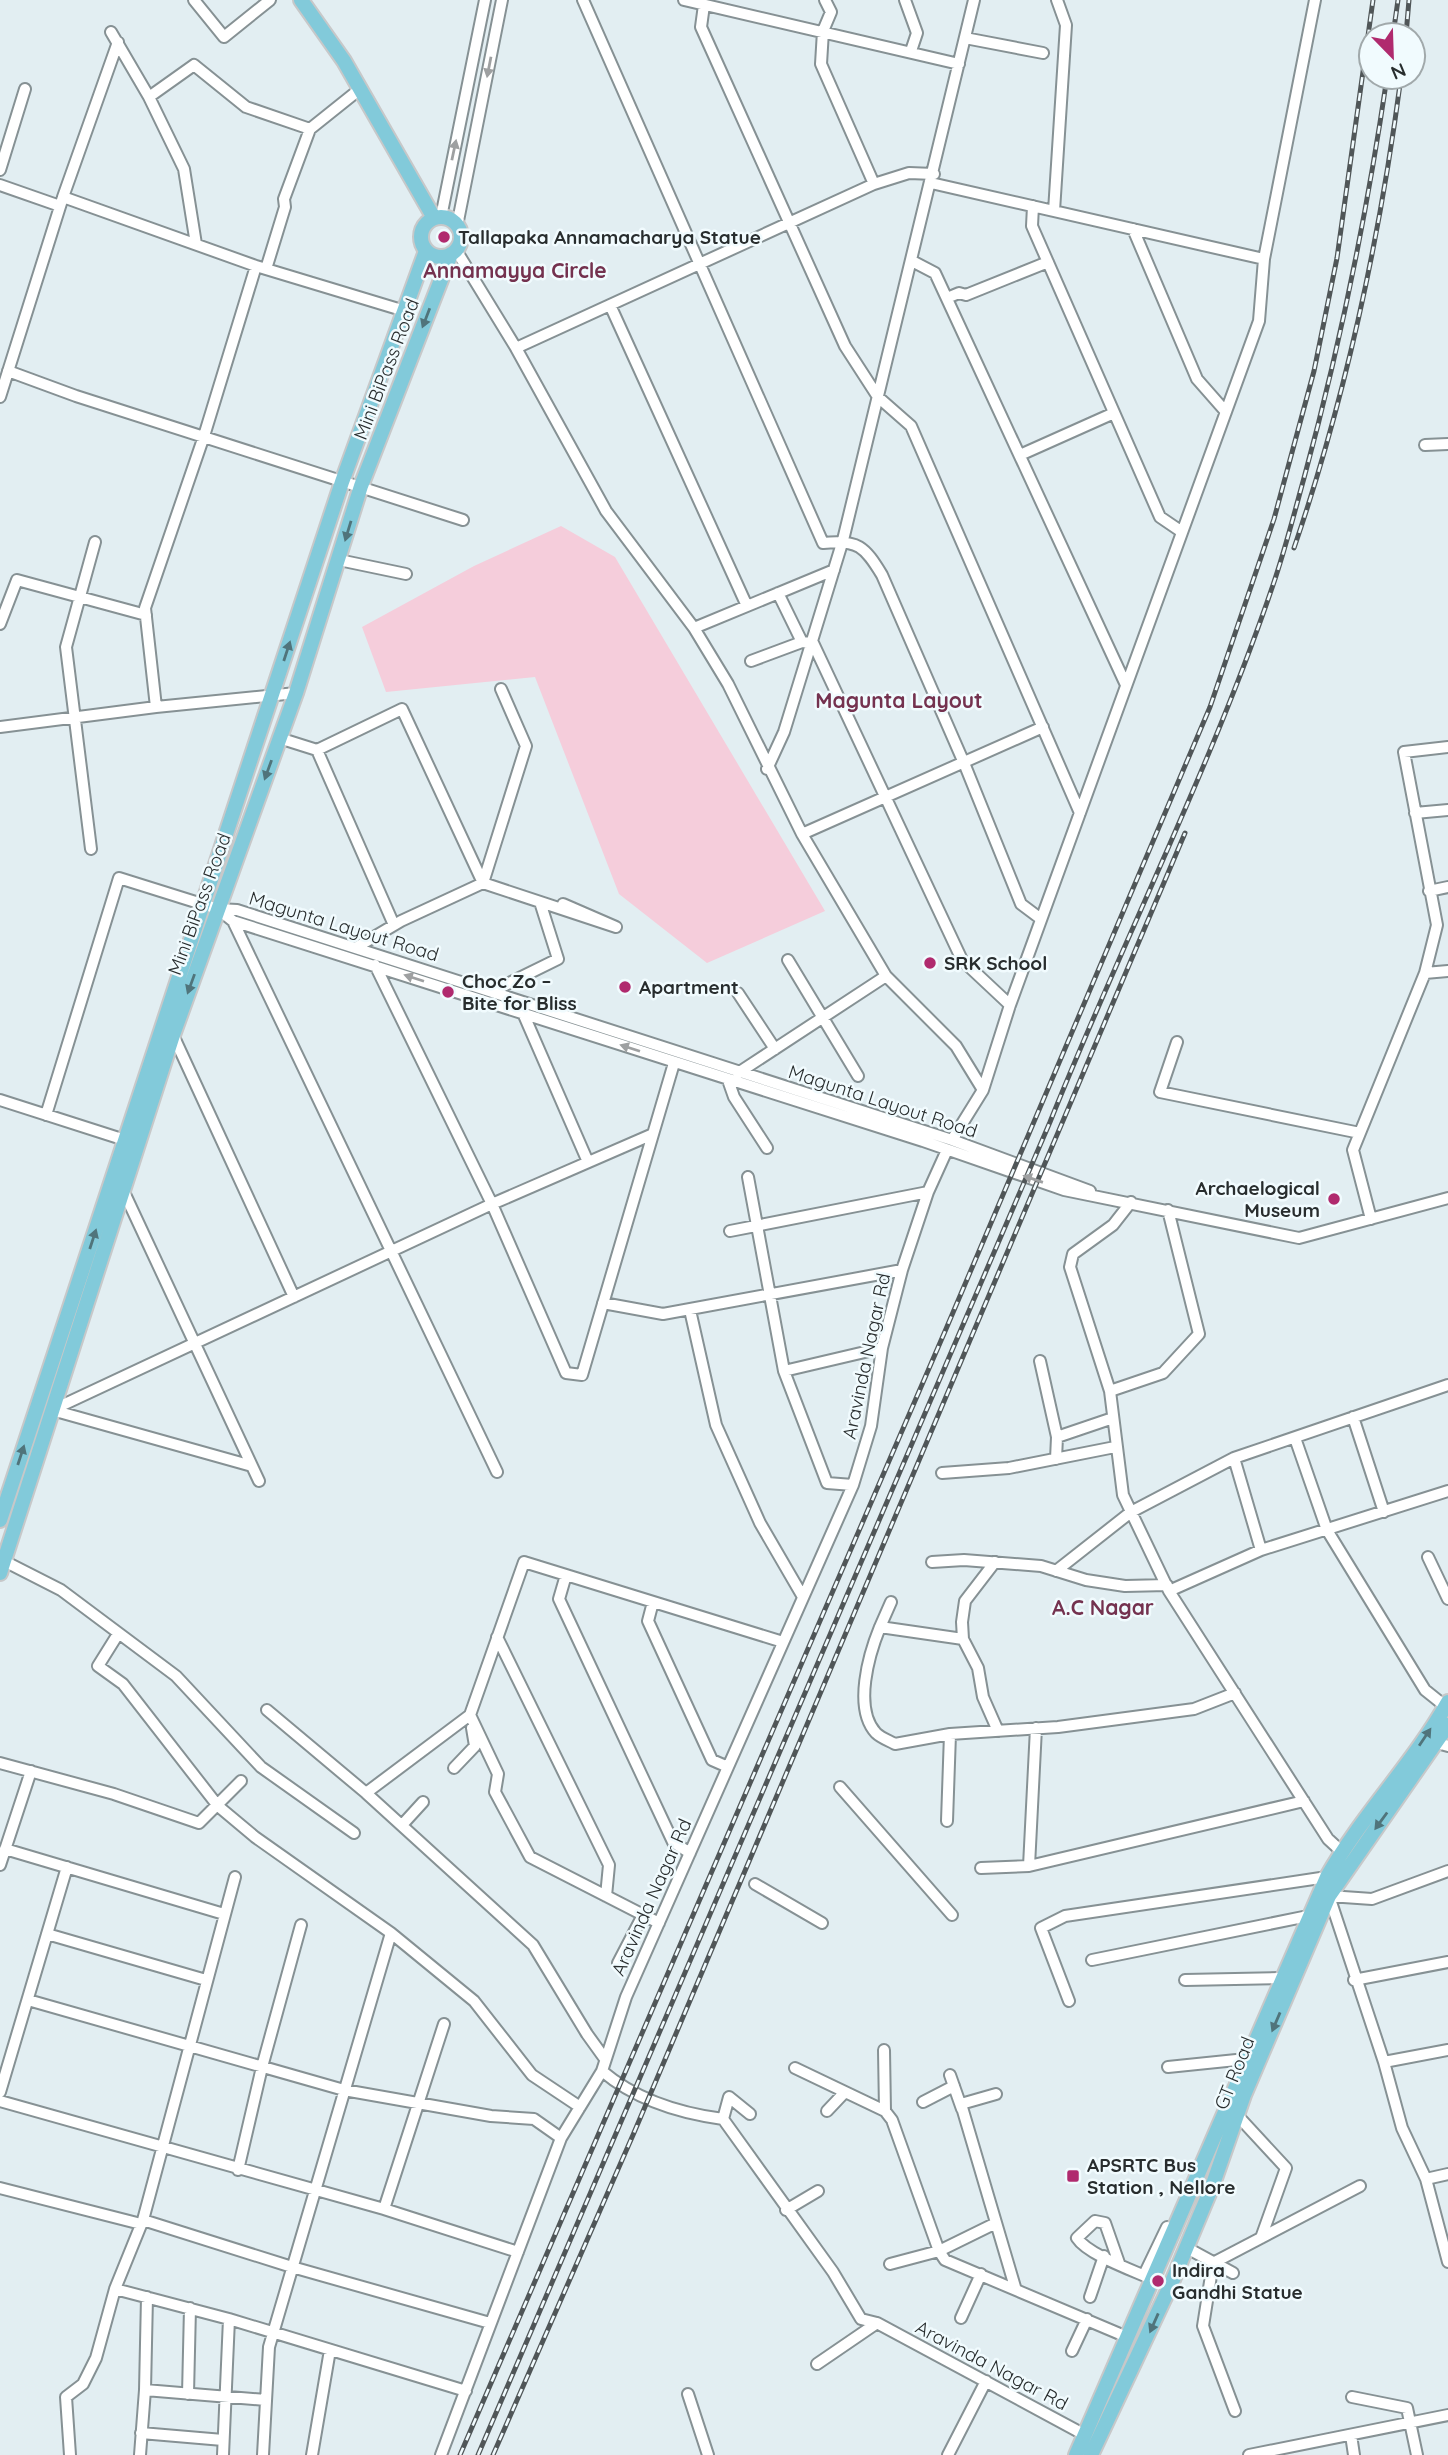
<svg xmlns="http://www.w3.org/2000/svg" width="1448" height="2455" viewBox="0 0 1448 2455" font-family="Quicksand,sans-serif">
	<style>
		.green { fill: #f5cddb }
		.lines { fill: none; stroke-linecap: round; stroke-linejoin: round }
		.minor-casing { stroke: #869194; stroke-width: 14 }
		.major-casing { stroke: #c7c8c9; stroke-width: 18 }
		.minor { stroke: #fff; stroke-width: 10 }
		.major { stroke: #82cada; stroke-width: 14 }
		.rail-casing { stroke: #505658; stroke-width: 5 }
		.rail { stroke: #f1fbfe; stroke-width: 2.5; stroke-dasharray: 8; stroke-linecap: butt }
		.oneway { fill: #9ea0a1 }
		.oneway2 { fill: #50747b }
		.poi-dot { fill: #b02a6e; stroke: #f1fbfe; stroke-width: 2.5 }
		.labels { text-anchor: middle; stroke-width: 5; stroke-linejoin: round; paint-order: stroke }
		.poi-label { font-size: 19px; font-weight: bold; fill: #282d2e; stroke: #f1fbfe; text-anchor: start }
		.street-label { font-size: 19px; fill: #282d2e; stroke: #f1fbfe }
		.neighbourhood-label { font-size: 21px; font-weight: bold; fill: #74324f; stroke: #f1fbfe }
	</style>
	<rect width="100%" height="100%" fill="#e2eef2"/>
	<path class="green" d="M 561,526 L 615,557 L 825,911 L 707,963 L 619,894 L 535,677 L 386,692 L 362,627 L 474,566 Z"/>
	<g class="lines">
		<g class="minor-casing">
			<path id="minor" d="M 194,0 L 224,37 L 270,0
				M 583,0 L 823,543 C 858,539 865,547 882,575 L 964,763 L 1021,904 L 1041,919
				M 684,0 L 959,64
				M 825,0 L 831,12 L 823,31 L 821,64 L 874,184
				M 905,0 L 917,33 L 911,51
				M 704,5 L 701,27 L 845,346 L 878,397 L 911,426 L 1080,813
				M 111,32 L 149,97
				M 965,38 L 1043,53
				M 0,170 L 25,89
				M 931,183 L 1264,259
				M 0,185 L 60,206
				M 63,197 L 256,266 L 405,311
				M 1033,206 L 1032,226 L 1160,517 L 1182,532
				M 1054,211 L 1066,25 L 1057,0
				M 441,217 L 485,0
				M 457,226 L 502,0
				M 1133,229 L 1197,379 L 1226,412
				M 196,244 L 184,169 L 149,97 L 194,65 L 246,107 L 310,129
				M 456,250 L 516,348 L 606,511 L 694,628 L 728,684 L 802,834 L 886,976 L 956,1046 L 983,1090
				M 912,261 L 935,273 L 1126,685
				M 266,269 L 285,207 L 284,199 L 310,129 L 360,89
				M 947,298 L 959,293 L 966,295 L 1048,262
				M 610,305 L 747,606
				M 516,348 L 874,184 L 909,173 L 934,174
				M 8,371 L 76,396 L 463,520
				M 0,397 L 63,197 L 118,42
				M 1425,445 L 1448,444
				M 1020,455 L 1114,413
				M 339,560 L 406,574
				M 0,624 L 17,580 L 146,615
				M 694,628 L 834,570
				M 802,642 L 813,643 L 962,960 L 1010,1005
				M 751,661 L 802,642 L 778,593
				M 156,707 L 145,608 L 204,436 L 256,266
				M 0,727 L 156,707 L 296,693
				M 279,738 L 317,750
				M 767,769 L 784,732 L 843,540 L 974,0
				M 1415,813 L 1448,810
				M 802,834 L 1043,727
				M 91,849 L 66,647 L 95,542
				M 1429,891 L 1448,887
				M 218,909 L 233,921 L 923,1141 L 1064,1190 L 1299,1238 L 1448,1198
				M 233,921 L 497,1472
				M 394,925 L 317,750 L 402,709 L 483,883 L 616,927 L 563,904
				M 357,947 L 401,921 L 483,883 L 526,746 L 501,689
				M 788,960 L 858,1076
				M 375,965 L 492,1204 L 566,1373 L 582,1375 L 674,1063
				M 1425,973 L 1448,971
				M 493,991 L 558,959 L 540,902
				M 738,993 L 775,1049
				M 523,1013 L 588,1162
				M 173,1035 L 294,1297
				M 1177,1042 L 1160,1092 L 1360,1133
				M 738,1073 L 886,976
				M 728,1080 L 734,1097 L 767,1148
				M 0,1100 L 125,1140
				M 46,1115 L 119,878 L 218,909 L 237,910 L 952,1140 L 1090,1191
				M 952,1140 L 983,1090 L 1010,1005 L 1259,321 L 1264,259 L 1315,0
				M 947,1150 L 928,1192 L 902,1270 L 882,1348 L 871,1426 L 853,1485 L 626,1997 L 602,2071 C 636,2100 678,2113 723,2119 L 833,2272 L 861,2319 L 877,2323 L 1085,2435
				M 748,1177 L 784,1371 L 827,1483 L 853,1485
				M 123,1190 L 259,1481
				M 1131,1202 L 1113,1225 L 1073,1254 L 1070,1267 L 1110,1391 L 1123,1495 L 1169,1591 L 1328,1839 L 1341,1851
				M 1371,1219 L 1353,1150 L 1425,973 L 1437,925 L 1404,752 L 1448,747
				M 730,1231 L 928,1192
				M 603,1303 L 663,1314 L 902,1270
				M 690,1310 L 716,1425 L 760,1523 L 803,1597
				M 1040,1361 L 1057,1437 L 1056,1459
				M 784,1371 L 882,1348
				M 1110,1391 L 1163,1373 L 1199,1334 L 1168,1210
				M 1353,1417 L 1384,1512
				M 1057,1437 L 1113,1418
				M 1295,1438 L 1327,1530 L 1425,1690 L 1445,1706
				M 1234,1458 L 1261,1550
				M 252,1466 L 52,1410 L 492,1204 L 653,1134
				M 942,1473 L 1009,1468 L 1115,1447
				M 1428,1557 L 1448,1599
				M 0,1559 L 61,1590 L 176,1676 L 261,1767 L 354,1833
				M 932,1562 L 964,1560 L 1041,1566 L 1086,1580 L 1125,1586 L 1167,1585
				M 995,1562 L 965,1601 L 962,1622 L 963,1639 L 978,1668 L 983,1697 L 998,1731
				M 1056,1571 L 1131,1512 L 1234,1458 L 1448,1385
				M 566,1575 L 559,1599 L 673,1842 L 690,1853
				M 1169,1591 L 1261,1550 L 1448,1491
				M 653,1602 L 648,1621 L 712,1760 L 728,1767
				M 880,1627 L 891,1602
				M 118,1634 L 98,1666 L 123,1684 L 218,1806 L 255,1837 L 391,1933 L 474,2001 L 532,2075 L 580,2107
				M 497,1637 L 609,1865 L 606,1896
				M 963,1639 L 880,1627 C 869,1654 853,1708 876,1733 C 881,1738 890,1741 895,1744 L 950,1734 L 1058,1727 L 1194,1709 L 1235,1693
				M 267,1710 L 366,1793 L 533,1945 L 587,2034 L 605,2059
				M 470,1715 L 498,1774 L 495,1792 L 530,1857 L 659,1923
				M 1437,1743 L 1448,1746
				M 0,1763 L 114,1794 L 199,1823 L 241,1781
				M 454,1768 L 475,1746 L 472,1728
				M 840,1787 L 952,1915
				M 366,1793 L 470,1715 L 524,1562 L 783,1642
				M 947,1821 L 950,1734
				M 402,1825 L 423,1802
				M 5,1849 L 224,1914
				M 0,1865 L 31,1771
				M 1029,1866 L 1036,1728
				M 981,1868 L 1029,1866 L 1304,1801
				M 1448,1871 L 1372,1899 L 1329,1896 L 1384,2062 L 1402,2128 L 1426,2179 L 1448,2262
				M 235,1877 L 143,2220 L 292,2267 L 490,2323
				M 755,1884 L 822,1923
				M 47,1934 L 206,1980
				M 1092,1960 L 1308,1916
				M 618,1963 L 643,1915
				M 1185,1980 L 1280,1978
				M 1354,1980 L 1448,1962
				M 28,2000 L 344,2090 L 491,2116 L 534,2119 L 561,2138
				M 1069,2001 L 1041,1928 L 1065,1916 L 1327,1877
				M 884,2050 L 885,2111
				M 1384,2062 L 1448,2050
				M 1168,2067 L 1246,2059
				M 795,2068 L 885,2111 L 892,2120 L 939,2251 L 945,2260 L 1127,2337
				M 950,2075 L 962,2109
				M 0,2092 L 67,1867
				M 996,2094 L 961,2104 L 1015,2287
				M 0,2101 L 384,2209 L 518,2252
				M 923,2102 L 954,2086
				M 827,2111 L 845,2092
				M 1237,2115 L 1286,2168 L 1261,2238
				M 723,2119 L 729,2097 L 750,2114
				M 238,2170 L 262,2067 L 301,1925
				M 1426,2179 L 1448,2174
				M 0,2188 L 141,2224
				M 384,2209 L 444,2024
				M 786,2210 L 818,2191
				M 1187,2248 L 1233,2273
				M 1119,2263 L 1105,2223 L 1095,2221 L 1077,2238 C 1088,2255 1135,2271 1154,2280
				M 890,2264 L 939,2251 L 996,2223
				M 1144,2275 L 1167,2227
				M 115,2289 L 229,2319
				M 1090,2297 L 1104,2256
				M 961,2318 L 981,2274
				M 1072,2351 L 1087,2319
				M 817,2364 L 877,2323
				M 145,2390 L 266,2400
				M 188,2394 L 190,2308
				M 688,2394 L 708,2455
				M 1352,2397 L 1407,2408 L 1417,2455
				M 1235,2411 L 1203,2326 L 1213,2263 L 1360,2186
				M 141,2433 L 223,2440
				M 1351,2435 L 1354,2455
				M 70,2455 L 66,2397 L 83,2384 L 96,2358 L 115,2289 L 143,2220
				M 140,2455 L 145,2390 L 147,2297
				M 223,2455 L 229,2319 L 466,2391
				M 263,2455 L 269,2347 L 391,1933
				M 312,2455 L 330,2350
				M 441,2455 L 561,2138 L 602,2071
				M 948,2455 L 986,2381
				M 1249,2455 L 1448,2415"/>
		</g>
		<g class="major-casing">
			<path id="major" d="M 301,0 L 344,61 L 434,218
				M421 237a20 20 0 1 1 40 0a20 20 0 1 1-40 0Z
				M 0,1520 L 342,482 L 426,251
				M 0,1573 L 173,1035 L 296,693 L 361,486 L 451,254
				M 1076,2455 L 1327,1877 C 1362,1815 1413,1764 1448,1702
				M 1091,2455 L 1172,2282 L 1213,2184 L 1244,2095 L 1329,1896 L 1448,1725"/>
		</g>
		<use href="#minor" class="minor"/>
		<use href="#major" class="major"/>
		<g class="rail-casing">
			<path id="rail" d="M 1393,35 L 1398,0
				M 1406,35 L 1409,0
				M 1294,548 C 1346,396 1380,237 1401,77
				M 460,2455 L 946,1329 L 1210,707 L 1274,519 L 1314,371 L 1337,258 L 1373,0
				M 478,2455 L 1050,1122 C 1122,942 1211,768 1273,585 C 1285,550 1294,514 1304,478 C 1340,346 1367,213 1387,77
				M 493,2455 L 633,2135 L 1185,833"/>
		</g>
		<use href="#rail" class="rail"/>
	</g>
	<defs><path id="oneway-solid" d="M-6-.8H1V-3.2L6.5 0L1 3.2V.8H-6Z" transform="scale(1.75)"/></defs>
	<g class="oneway">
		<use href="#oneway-solid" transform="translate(489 67) rotate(101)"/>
		<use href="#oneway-solid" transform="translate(454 150) rotate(-78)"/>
		<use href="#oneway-solid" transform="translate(414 978) rotate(-162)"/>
		<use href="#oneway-solid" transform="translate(630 1048) rotate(-162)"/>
		<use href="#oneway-solid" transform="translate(1033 1179) rotate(-161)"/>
	</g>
	<g class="oneway2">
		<use href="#oneway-solid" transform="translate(426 318) rotate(111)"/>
		<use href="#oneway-solid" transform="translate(348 531) rotate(107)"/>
		<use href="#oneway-solid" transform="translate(287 651) rotate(-72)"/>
		<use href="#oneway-solid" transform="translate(268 770) rotate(110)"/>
		<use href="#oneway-solid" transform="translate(191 984) rotate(110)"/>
		<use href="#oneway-solid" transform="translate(93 1239) rotate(-72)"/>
		<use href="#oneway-solid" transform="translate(21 1455) rotate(-72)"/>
		<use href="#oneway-solid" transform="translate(1425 1737) rotate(-56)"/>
		<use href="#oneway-solid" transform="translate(1381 1821) rotate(126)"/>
		<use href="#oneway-solid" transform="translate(1276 2022) rotate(113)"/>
		<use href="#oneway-solid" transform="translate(1154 2323) rotate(114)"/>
	</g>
	<g class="poi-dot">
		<circle cx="444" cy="237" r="7"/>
		<circle cx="930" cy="963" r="7"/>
		<circle cx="625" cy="987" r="7"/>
		<circle cx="448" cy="992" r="7"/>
		<circle cx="1334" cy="1199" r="7"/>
		<rect x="1066" y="2169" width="14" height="14" rx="3.5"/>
		<circle cx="1158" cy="2281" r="7"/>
	</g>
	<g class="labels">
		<g class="poi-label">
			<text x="458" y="244">Tallapaka Annamacharya Statue</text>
			<text x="944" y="970">SRK School</text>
			<text x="462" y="988">Choc Zo –<tspan x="462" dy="22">Bite for Bliss</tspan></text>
			<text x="639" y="994">Apartment</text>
			<text x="1320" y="1195" text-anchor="end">Archaelogical<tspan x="1320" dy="22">Museum</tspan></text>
			<text x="1087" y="2172">APSRTC Bus<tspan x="1087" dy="22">Station , Nellore</tspan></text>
			<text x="1172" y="2277">Indira<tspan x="1172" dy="22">Gandhi Statue</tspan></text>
		</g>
		<g class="street-label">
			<text transform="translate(386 369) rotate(-69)" y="7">Mini BiPass Road</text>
			<text transform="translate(199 904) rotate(-70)" y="7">Mini BiPass Road</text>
			<text transform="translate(344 926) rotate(17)" y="7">Magunta Layout Road</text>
			<text transform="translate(883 1101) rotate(18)" y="7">Magunta Layout Road</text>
			<text transform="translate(866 1356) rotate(-78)" y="7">Aravinda Nagar Rd</text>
			<text transform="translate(651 1897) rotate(-66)" y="7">Aravinda Nagar Rd</text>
			<text transform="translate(1234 2073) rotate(-68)" y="7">GT Road</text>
			<text transform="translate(992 2365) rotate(28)" y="7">Aravinda Nagar Rd</text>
		</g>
		<g class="neighbourhood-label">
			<text x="515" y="278">Annamayya Circle</text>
			<text x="899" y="708">Magunta Layout</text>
			<text x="1103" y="1615">A.C Nagar</text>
		</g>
	</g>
	<g transform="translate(1392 56) rotate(157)"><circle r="33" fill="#f1fbfe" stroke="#a1a9ab" stroke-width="2"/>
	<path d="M0-5L12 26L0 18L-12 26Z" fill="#b02a6e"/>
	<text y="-10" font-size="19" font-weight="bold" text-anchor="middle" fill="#282d2e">N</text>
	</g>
</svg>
